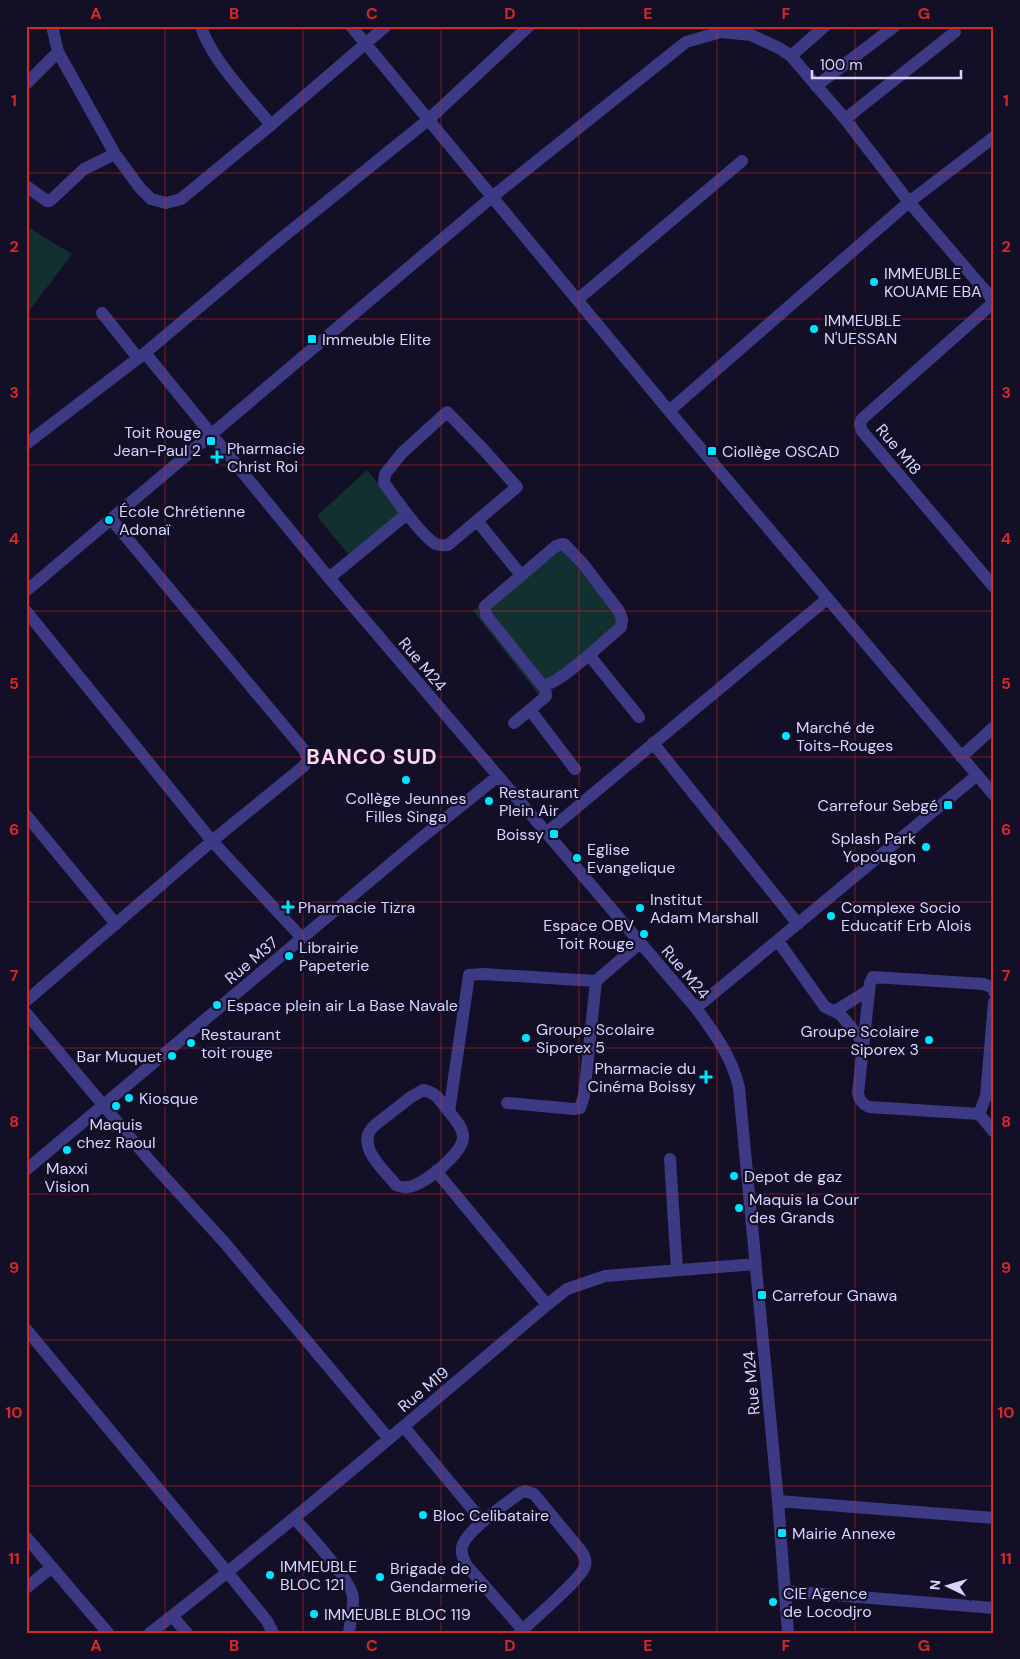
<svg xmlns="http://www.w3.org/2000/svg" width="1020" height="1659" viewBox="0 0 1020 1659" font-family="'DM Sans',sans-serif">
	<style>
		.green { fill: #12302f }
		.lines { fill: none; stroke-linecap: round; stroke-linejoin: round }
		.minor { stroke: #3d3a85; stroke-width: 12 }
		.grid { fill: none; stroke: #d62828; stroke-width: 1; stroke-opacity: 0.55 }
		.poi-dot { fill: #00e5ff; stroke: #130f26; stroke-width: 2 }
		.labels { text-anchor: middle; stroke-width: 4.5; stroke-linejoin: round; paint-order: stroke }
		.poi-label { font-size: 16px; fill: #d9d4ff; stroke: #130f26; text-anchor: start }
		.street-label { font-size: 16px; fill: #d9d4ff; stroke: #130f26 }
		.district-label { font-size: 21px; font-weight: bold; letter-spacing: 1px; fill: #ffd6f0; stroke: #130f26 }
		.neatline { fill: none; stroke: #d62828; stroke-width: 2 }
		.grid-label { font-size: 16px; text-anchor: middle; font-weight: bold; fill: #d62828 }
	</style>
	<rect width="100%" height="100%" fill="#130f26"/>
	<path class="green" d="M 26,226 L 72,254 L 26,315 Z
		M 367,470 L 402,514 L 352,559 L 317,516 Z
		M 557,543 L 626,627 L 540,696 L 473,611 Z"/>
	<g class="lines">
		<path class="minor" d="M 52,26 L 58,52 L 115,154 L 140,188 L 151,199 L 166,203 L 181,199 L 271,125 L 386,26
			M 201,26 C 210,58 250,99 271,125
			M 351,26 L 669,411 L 994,795
			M 791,56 L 825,26
			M 26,84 L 58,52
			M 816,86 L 895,26
			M 845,119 L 955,32
			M 26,186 L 47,201 L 50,201 L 84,169 L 115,154
			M 577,300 L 742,161
			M 994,302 L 862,419 L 860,424 L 862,431 L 994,587
			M 102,313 L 138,358
			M 145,353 L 329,578 L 696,1008 C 715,1034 732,1057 739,1088 L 778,1501 L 788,1633
			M 669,411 L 909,202 L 994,137
			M 447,412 L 483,449 L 517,487 L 448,545 C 444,545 440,546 436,544 C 423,538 394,497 384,483 L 385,474 L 402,453 Z
			M 26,444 L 145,353 L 278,241 L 428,120 L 529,26
			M 478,522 L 521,575
			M 329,578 L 407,514
			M 26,591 L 492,197 L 686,42 L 721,32 L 751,35 L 779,48 L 791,56 L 845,119 L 909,202 L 994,301
			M 26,611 L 212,841 L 302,938
			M 589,655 C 580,662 553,687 542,685 L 486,615 L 485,606 L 556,546 L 562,544 L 564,544 L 583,564 L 619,611 L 622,619 L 621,627 L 589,655 L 639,717
			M 530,710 L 575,769
			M 514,723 L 544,698 L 546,696 L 545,686
			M 653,743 L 798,924
			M 961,757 L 994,727
			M 26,815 L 116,924
			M 546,833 L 827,599
			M 778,941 L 825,1007 L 840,1014 L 863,1042
			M 994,992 L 993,988 L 984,984 L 873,977 L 870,983 L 858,1093 C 859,1100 862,1104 869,1107 L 979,1114 L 994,1132
			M 26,1001 L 212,841 L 304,766 L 308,759 L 304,750 L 111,519
			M 696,1008 L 976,776
			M 835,1011 L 869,990
			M 26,1013 L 150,1161 L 224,1242 L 389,1439
			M 423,1090 C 435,1092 439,1099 446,1108 C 452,1116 464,1127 463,1138 C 462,1154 423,1186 407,1187 C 403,1188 400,1187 396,1185 C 384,1170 353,1144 375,1125 L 411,1097 Z
			M 507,1103 L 574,1109 L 580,1108 L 584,1096 L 596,981
			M 449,1112 L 469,975 L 483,974 L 596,981 L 640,943
			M 979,1114 L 986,1096 L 994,1002
			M 670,1159 L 677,1270
			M 26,1170 L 420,839 L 497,777
			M 436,1171 L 547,1305
			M 26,1329 L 228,1573 L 267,1621 L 273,1633
			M 404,1427 L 483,1522
			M 778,1501 L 994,1518
			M 294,1518 C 307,1532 353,1582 353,1598 C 354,1609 350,1622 349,1633
			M 26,1537 L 108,1633
			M 26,1588 L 52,1567
			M 785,1591 L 994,1608
			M 172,1616 L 187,1633
			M 150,1633 C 286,1528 416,1416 547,1305 L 567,1289 L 605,1276 L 756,1264
			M 519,1633 C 531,1622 582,1578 585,1566 C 587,1561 584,1556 582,1552 L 534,1494 L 525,1491 L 520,1493 C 507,1503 465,1531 462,1547 C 461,1553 464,1561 467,1566 L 523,1630"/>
	</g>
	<path class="grid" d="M 165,26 L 165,1633M 303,26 L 303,1633M 441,26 L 441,1633M 579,26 L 579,1633M 717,26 L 717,1633M 855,26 L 855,1633M 26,173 L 994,173M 26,319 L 994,319M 26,465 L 994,465M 26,611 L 994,611M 26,757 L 994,757M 26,902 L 994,902M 26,1048 L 994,1048M 26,1194 L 994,1194M 26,1340 L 994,1340M 26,1486 L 994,1486"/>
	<g class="poi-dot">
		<circle cx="874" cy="282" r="5"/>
		<circle cx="814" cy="329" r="5"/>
		<rect x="307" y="334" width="10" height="10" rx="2.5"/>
		<rect x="206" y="436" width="10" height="10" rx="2.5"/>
		<rect x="707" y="446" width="10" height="10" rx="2.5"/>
		<path d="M214.5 449.5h5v5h5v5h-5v5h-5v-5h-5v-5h5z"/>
		<circle cx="109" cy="520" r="5"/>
		<circle cx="786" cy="736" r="5"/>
		<circle cx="406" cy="780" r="5"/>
		<circle cx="489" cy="801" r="5"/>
		<rect x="943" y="800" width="10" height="10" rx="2.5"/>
		<rect x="549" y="829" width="10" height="10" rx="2.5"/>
		<circle cx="926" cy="847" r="5"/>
		<circle cx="577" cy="858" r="5"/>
		<path d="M285.5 899.5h5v5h5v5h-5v5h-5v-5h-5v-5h5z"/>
		<circle cx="640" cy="908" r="5"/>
		<circle cx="831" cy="916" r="5"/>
		<circle cx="644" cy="934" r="5"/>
		<circle cx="289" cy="956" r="5"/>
		<circle cx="217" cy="1005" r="5"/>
		<circle cx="526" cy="1038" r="5"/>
		<circle cx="929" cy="1040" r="5"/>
		<circle cx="191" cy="1043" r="5"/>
		<circle cx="172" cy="1056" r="5"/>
		<path d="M703.5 1069.5h5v5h5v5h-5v5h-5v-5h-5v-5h5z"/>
		<circle cx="129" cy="1098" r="5"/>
		<circle cx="116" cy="1106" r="5"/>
		<circle cx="67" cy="1150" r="5"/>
		<circle cx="734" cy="1176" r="5"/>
		<circle cx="739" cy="1208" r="5"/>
		<rect x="757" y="1290" width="10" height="10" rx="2.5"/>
		<circle cx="423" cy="1515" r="5"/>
		<rect x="777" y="1528" width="10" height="10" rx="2.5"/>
		<circle cx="270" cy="1575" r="5"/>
		<circle cx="380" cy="1577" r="5"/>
		<circle cx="773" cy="1602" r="5"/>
		<circle cx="314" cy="1614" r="5"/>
	</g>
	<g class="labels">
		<g class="poi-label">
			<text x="884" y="279">IMMEUBLE<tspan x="884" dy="18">KOUAME EBA</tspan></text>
			<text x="824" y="326">IMMEUBLE<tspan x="824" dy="18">N'UESSAN</tspan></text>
			<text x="322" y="345">Immeuble Elite</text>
			<text x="201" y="438" text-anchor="end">Toit Rouge<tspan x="201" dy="18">Jean-Paul 2</tspan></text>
			<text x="227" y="454">Pharmacie<tspan x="227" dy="18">Christ Roi</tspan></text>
			<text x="722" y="457">Ciollège OSCAD</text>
			<text x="119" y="517">École Chrétienne<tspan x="119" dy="18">Adonaï</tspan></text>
			<text x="796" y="733">Marché de<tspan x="796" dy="18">Toits-Rouges</tspan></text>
			<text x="499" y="798">Restaurant<tspan x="499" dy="18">Plein Air</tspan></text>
			<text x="406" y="804" text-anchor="middle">Collège Jeunnes<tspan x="406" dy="18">Filles Singa</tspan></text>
			<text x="938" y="811" text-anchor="end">Carrefour Sebgé</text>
			<text x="544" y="840" text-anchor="end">Boissy</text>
			<text x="916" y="844" text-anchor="end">Splash Park<tspan x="916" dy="18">Yopougon</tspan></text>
			<text x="587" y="855">Eglise<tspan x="587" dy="18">Evangelique</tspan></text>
			<text x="650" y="905">Institut<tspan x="650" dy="18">Adam Marshall</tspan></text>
			<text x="298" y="913">Pharmacie Tizra</text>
			<text x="841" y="913">Complexe Socio<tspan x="841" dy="18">Educatif Erb Alois</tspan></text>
			<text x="634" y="931" text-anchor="end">Espace OBV<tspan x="634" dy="18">Toit Rouge</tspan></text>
			<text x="299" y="953">Librairie<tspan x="299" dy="18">Papeterie</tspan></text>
			<text x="227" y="1011">Espace plein air La Base Navale</text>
			<text x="536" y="1035">Groupe Scolaire<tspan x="536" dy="18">Siporex 5</tspan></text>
			<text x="919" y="1037" text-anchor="end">Groupe Scolaire<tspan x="919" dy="18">Siporex 3</tspan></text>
			<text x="201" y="1040">Restaurant<tspan x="201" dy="18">toit rouge</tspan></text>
			<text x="162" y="1062" text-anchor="end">Bar Muquet</text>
			<text x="696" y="1074" text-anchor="end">Pharmacie du<tspan x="696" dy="18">Cinéma Boissy</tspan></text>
			<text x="139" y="1104">Kiosque</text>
			<text x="116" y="1130" text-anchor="middle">Maquis<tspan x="116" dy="18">chez Raoul</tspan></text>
			<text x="67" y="1174" text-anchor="middle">Maxxi<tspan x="67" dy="18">Vision</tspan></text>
			<text x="744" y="1182">Depot de gaz</text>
			<text x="749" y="1205">Maquis la Cour<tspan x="749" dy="18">des Grands</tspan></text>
			<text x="772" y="1301">Carrefour Gnawa</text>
			<text x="433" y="1521">Bloc Celibataire</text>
			<text x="792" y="1539">Mairie Annexe</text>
			<text x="280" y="1572">IMMEUBLE<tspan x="280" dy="18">BLOC 121</tspan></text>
			<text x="390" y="1574">Brigade de<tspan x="390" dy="18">Gendarmerie</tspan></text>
			<text x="783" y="1599">CIE Agence<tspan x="783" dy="18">de Locodjro</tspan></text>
			<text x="324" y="1620">IMMEUBLE BLOC 119</text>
		</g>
		<g class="street-label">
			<text transform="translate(899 449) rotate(50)" y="6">Rue M18</text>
			<text transform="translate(423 664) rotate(50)" y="6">Rue M24</text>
			<text transform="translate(251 960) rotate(-40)" y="6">Rue M37</text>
			<text transform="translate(686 972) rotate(50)" y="6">Rue M24</text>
			<text transform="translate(751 1383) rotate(-95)" y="6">Rue M24</text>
			<text transform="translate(423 1389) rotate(-40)" y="6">Rue M19</text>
		</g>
		<g class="district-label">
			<text x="372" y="764">BANCO SUD</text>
		</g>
	</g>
	<rect width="1020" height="1659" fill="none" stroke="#130f26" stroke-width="55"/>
	<g transform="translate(948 1586) rotate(275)" stroke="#130f26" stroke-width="4" paint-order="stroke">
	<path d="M0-4L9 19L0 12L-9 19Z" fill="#d9d4ff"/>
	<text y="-8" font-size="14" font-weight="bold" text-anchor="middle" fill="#d9d4ff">N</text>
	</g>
	<path d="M812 70v8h149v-8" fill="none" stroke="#d9d4ff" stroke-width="2.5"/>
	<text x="820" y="70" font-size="15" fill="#d9d4ff" stroke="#130f26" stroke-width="4" paint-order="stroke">100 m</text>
	<rect x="28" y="28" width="964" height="1604" class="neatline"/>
	<g class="grid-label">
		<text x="96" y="19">A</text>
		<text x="234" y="19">B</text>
		<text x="372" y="19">C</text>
		<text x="510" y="19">D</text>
		<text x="648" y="19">E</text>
		<text x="786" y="19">F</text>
		<text x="924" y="19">G</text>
		<text x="14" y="106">1</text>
		<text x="1006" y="106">1</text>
		<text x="14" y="252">2</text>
		<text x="1006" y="252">2</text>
		<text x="14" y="398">3</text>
		<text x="1006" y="398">3</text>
		<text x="14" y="544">4</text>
		<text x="1006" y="544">4</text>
		<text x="14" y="689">5</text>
		<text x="1006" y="689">5</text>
		<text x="14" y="835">6</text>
		<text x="1006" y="835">6</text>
		<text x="14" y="981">7</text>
		<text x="1006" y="981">7</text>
		<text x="14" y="1127">8</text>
		<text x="1006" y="1127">8</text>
		<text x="14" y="1273">9</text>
		<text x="1006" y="1273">9</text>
		<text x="14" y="1418">10</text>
		<text x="1006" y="1418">10</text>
		<text x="14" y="1564">11</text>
		<text x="1006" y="1564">11</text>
		<text x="96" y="1651">A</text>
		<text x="234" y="1651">B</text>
		<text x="372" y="1651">C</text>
		<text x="510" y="1651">D</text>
		<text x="648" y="1651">E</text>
		<text x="786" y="1651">F</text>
		<text x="924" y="1651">G</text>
	</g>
</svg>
